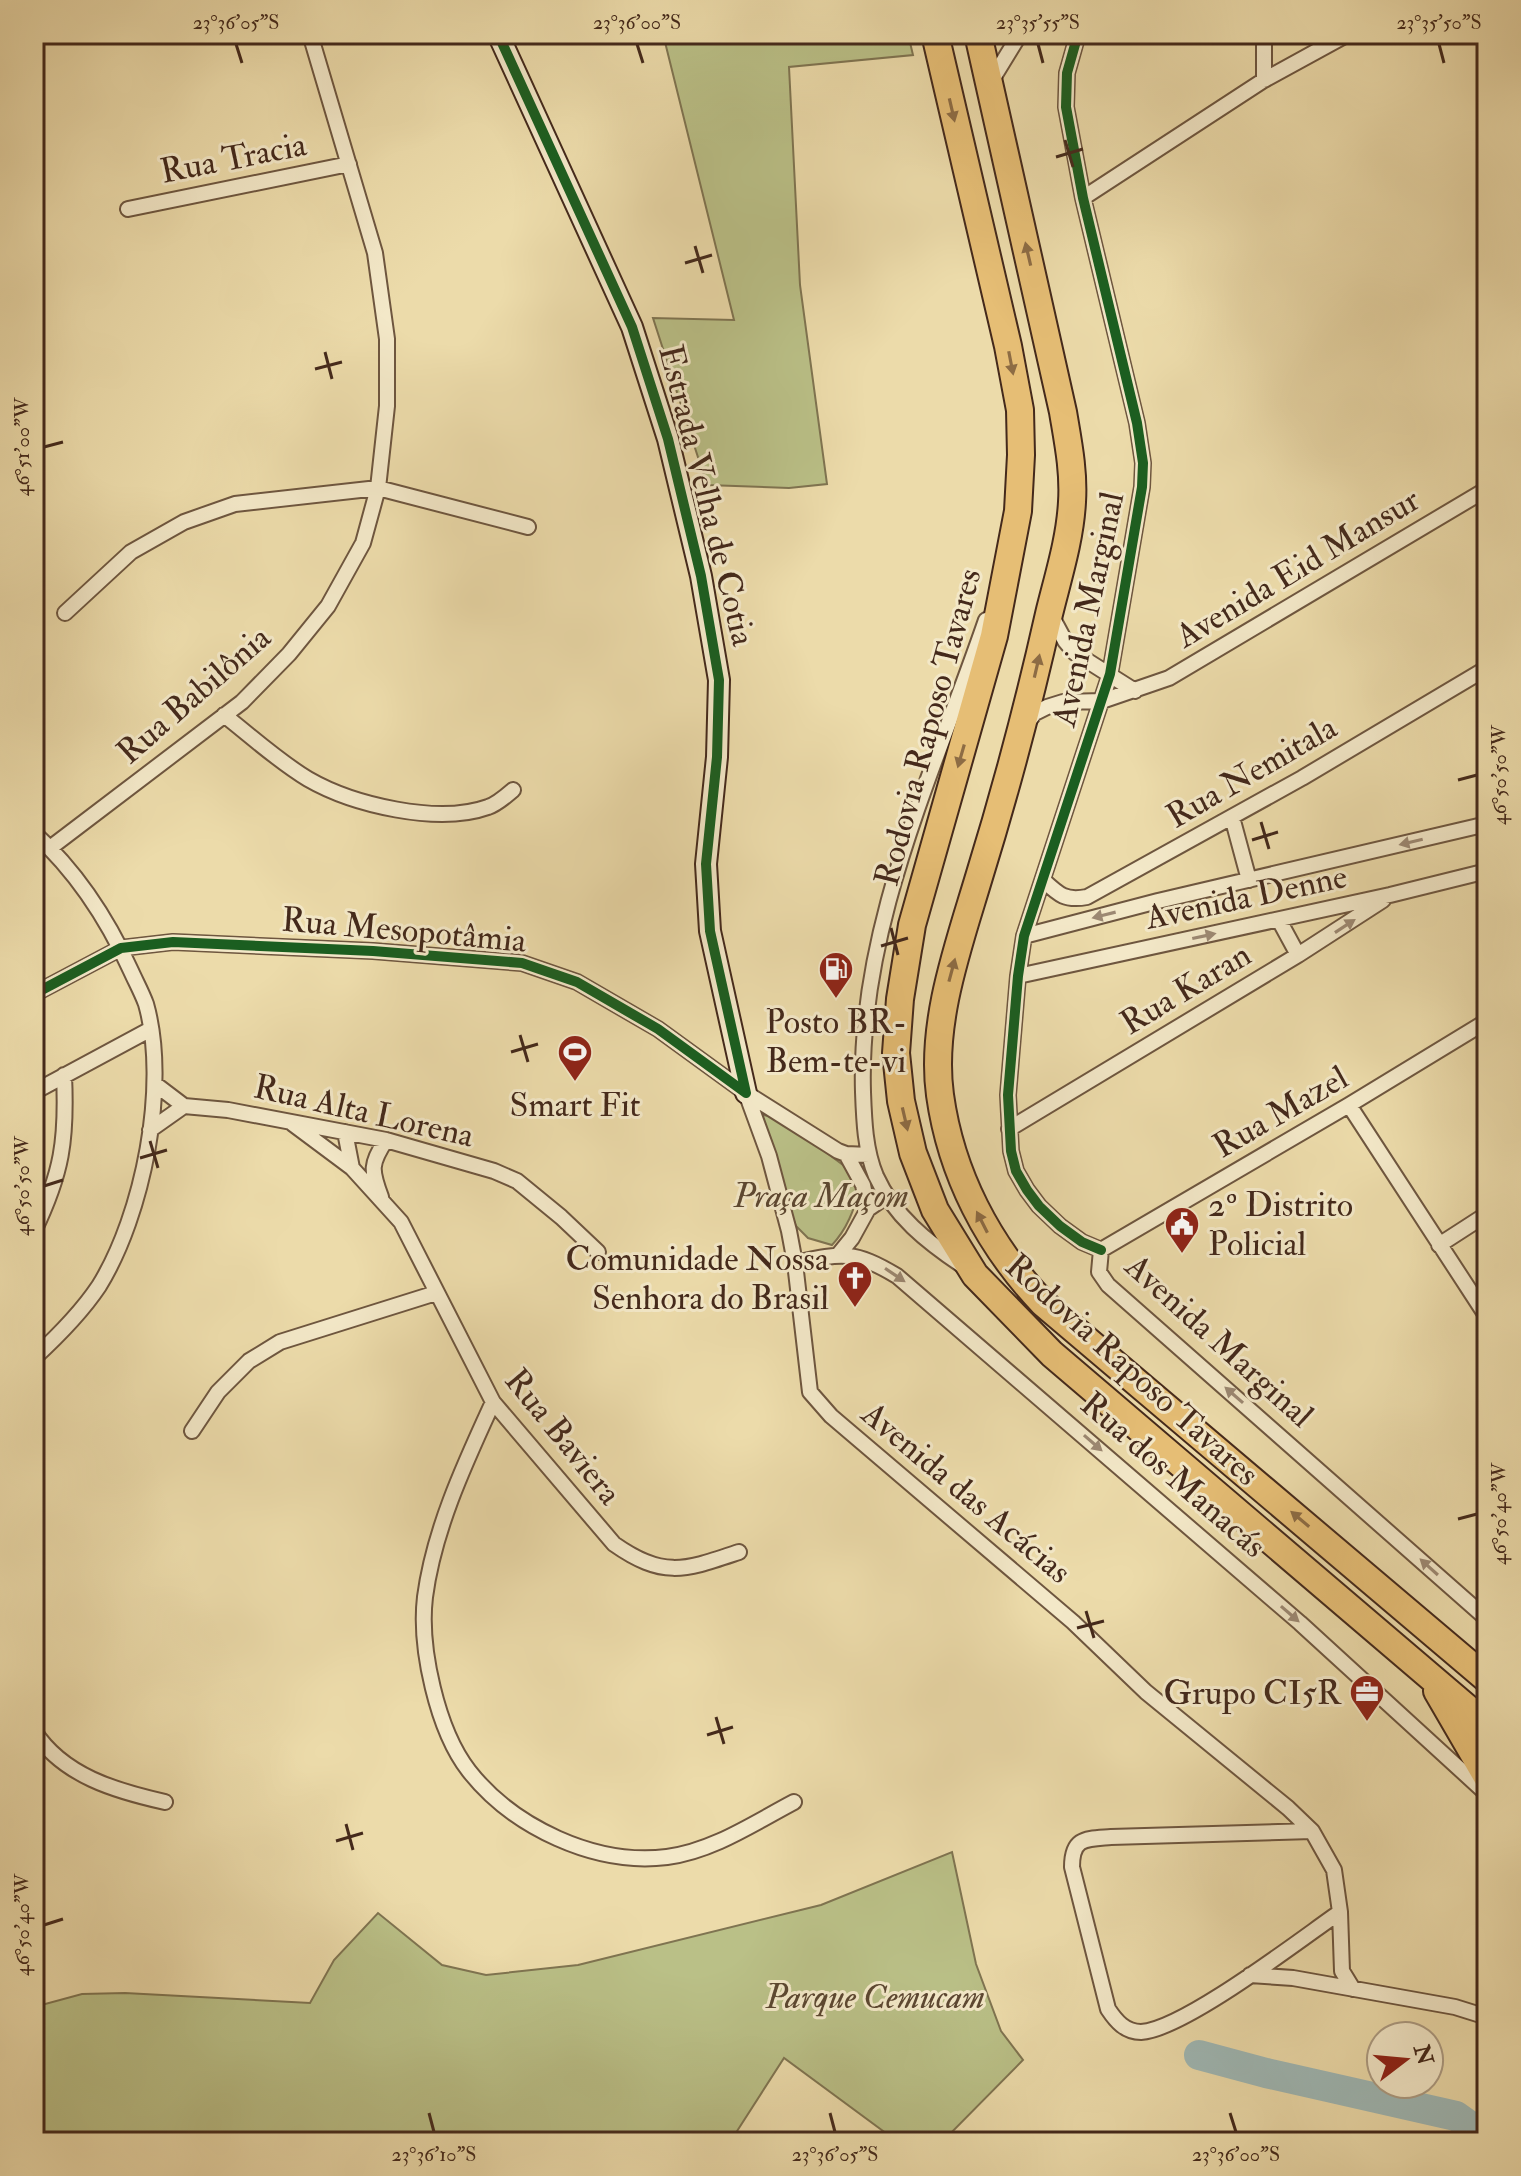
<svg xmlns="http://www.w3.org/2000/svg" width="1521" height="2176" viewBox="0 0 1521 2176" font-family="'IM FELL Double Pica',serif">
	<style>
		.green { fill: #bac087; stroke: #7f7451; stroke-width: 2 }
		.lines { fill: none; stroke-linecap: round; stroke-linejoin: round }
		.river { stroke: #9fb8b5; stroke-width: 30 }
		.street-casing { stroke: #6e563f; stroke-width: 18 }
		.secondary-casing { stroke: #44291b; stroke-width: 24 }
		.highway-casing { stroke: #44291b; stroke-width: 30 }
		.street { stroke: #f3e8c8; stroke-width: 14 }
		.secondary { stroke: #f3e8c8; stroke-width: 20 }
		.highway { stroke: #e6be75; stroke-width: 26 }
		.cycleway-casing { stroke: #f3e8c8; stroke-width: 15 }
		.cycleway { stroke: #1b5e20; stroke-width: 10 }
		.oneway { fill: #8d6c44 }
		.oneway2 { fill: #9c8872 }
		.ticks { fill: none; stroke: #44291b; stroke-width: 3 }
		.labels { text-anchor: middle; stroke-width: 6; stroke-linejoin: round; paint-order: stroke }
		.street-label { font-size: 34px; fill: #44291b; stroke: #f3e8c8 }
		.poi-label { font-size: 34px; fill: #44291b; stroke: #f3e8c8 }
		.park-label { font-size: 34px; font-style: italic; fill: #5c4731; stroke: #f3e8c8 }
		.neatline { fill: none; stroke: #44291b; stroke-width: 3 }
		.ticks-label { font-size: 20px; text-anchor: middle; fill: #44291b }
	</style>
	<rect width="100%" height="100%" fill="#ecdbaa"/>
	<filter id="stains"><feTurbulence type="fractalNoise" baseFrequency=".0025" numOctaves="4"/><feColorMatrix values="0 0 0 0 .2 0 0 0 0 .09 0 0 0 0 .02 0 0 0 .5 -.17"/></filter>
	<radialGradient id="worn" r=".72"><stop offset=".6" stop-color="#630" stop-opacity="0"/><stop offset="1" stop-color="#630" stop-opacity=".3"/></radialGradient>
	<path class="green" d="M 663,34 L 908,34 L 913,55 L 789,67 L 800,285 L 827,484 L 789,488 L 707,485 L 653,318 L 734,320 Z
		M 756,1115 L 777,1116 L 843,1165 L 860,1188 C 854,1210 847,1229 832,1245 L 808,1238 L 796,1226 Z
		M 952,1852 L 976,1964 L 1001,2031 L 1023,2060 L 942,2142 L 898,2142 L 784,2058 L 730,2142 L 34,2142 L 34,2007 L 82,1994 L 125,1993 L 310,2003 L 334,1960 L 378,1913 L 442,1965 L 486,1975 L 578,1965 L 821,1905 Z"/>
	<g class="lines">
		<path class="river" d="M 1199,2055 L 1266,2073 L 1456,2116 L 1487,2138"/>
		<g class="street-casing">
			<path id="street" d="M 1078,34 L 1067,73 L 1066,107 L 1083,198 L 1137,423 L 1143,463 L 1142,487 L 1110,674 L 1024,936 L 1018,976 L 1008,1095 L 1011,1151 L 1016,1171 L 1027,1190 L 1039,1206 L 1060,1226 L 1082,1242 L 1101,1250
				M 1264,34 L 1264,80
				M 990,83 L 1020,34
				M 1083,198 L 1264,80 L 1348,34
				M 128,209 L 349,164
				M 65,613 L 131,552 L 184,522 L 235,504 L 378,488 L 528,527
				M 1050,613 L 1065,641 L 1075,653 L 1135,691
				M 224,715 C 252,737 278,761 308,779 C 353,805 438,825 488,807 C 497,804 506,796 513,790
				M 1026,724 L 1035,713 L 1047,707 L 1063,702 L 1102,701 L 1169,678 L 1487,489
				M 1232,817 L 1249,880
				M 34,833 C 77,872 107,918 131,971 C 136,982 142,993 146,1004 C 169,1085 143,1215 99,1286 C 81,1313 58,1336 34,1358
				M 50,848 L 242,702 L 289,654 L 328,606 L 363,543 L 378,488 L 387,406 L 387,339 L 375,253 L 310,34
				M 1043,880 C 1059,895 1065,901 1087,897 L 1302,778 L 1487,668
				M 1279,920 L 1298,955
				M 1024,936 L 1158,901 L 1487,824
				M 1018,976 L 1390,895 L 1487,871
				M 34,994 L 121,948 L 173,942 L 373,951 L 522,963 L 577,982 L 658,1029 L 746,1093 L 838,1151 L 846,1154 L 869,1155
				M 155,1084 L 184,1106 L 228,1110 L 386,1140 L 494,1171 L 517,1181 L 561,1217 L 598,1252
				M 34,1092 L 151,1029
				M 746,1093 L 769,1156 L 789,1231 L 795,1263 L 810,1392 L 831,1416 L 1073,1622 L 1146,1692 L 1288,1808 L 1312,1831 L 1334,1870 L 1340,1912 L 1342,1971 L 1353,1989
				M 1349,1105 L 1487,1317
				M 293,1124 L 352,1168
				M 1009,1129 L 1298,955 L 1383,900
				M 150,1130 L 184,1106
				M 345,1132 L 352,1168 L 401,1222 L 493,1402 L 614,1544 C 664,1579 685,1570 739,1552
				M 846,1154 L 863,1185 L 868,1209
				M 381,1197 C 371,1170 370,1164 386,1140
				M 34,1231 C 62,1173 67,1140 64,1075
				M 1439,1245 L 1487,1214
				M 1101,1250 L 1099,1272 L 1108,1285 L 1487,1619
				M 1101,1250 L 1349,1105 L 1487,1021
				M 839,1254 L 852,1238 L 868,1209 L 887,1196
				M 795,1263 C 842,1253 854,1250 897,1276 L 1300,1623 L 1487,1794
				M 963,1266 C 927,1242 894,1216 876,1176 C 865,1150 864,1120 863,1092 C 858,928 934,772 986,620
				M 493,1402 C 465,1463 434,1529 425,1597 C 419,1647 437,1730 469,1771 C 513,1827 595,1866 667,1857 C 713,1851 754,1823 794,1802
				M 192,1431 L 218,1392 L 249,1361 L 280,1342 L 436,1293
				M 34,1731 C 63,1776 116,1791 165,1802
				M 1312,1831 L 1111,1837 C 1086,1839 1072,1837 1072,1867 L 1108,2009 C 1116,2021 1125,2032 1141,2032 C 1183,2030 1301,1939 1340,1912
				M 1250,1975 L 1293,1978 L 1455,2007 L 1487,2017"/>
		</g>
		<g class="secondary-casing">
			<path id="secondary" d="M 498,34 L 632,327 L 668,439 L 701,576 L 719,680 L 717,757 L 706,864 L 710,931 L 746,1093"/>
		</g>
		<g class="highway-casing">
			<path id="highway" d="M 935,34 L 1008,346 L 1020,410 L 1021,455 L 1018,511 L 994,636 L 912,925 L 900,999 L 896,1053 L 901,1101 L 913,1153 L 935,1210 L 975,1275 L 1052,1354 L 1487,1725
				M 978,34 L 1063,412 C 1068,442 1074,471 1072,502 C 1070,540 1058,577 1049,614 C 1029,703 1006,790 979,877 C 959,944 930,1023 940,1095 C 951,1174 988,1245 1043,1303 L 1487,1679
				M 1437,1691 L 1487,1777"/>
		</g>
		<use href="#street" class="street"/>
		<use href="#secondary" class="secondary"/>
		<use href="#highway" class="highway"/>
		<g class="cycleway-casing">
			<path id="cycleway" d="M 498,34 L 632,327 L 668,439 L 701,576 L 719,680 L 717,757 L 706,864 L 710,931 L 746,1093
				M 1078,34 L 1067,73 L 1066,107 L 1083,198 L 1137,423 L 1143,463 L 1142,487 L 1110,674 L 1024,936 L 1018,976 L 1008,1095 L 1011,1151 L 1016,1171 L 1027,1190 L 1039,1206 L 1060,1226 L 1082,1242 L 1101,1250
				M 34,994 L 121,948 L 173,942 L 373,951 L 522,963 L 577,982 L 658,1029 L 746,1093"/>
		</g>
		<use href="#cycleway" class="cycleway"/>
	</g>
	<defs><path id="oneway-solid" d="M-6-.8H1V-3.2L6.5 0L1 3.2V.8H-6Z" transform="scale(2)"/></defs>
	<g class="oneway">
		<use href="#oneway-solid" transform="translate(952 110) rotate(77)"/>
		<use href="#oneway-solid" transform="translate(1028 254) rotate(-103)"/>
		<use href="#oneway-solid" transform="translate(1011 363) rotate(79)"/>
		<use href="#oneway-solid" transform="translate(1037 666) rotate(-77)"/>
		<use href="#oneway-solid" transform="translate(961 756) rotate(106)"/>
		<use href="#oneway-solid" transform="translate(952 970) rotate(-75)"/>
		<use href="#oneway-solid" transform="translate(905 1119) rotate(77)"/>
		<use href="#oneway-solid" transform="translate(982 1222) rotate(-117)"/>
		<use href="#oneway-solid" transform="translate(1300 1519) rotate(-140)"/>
	</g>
	<g class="oneway2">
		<use href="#oneway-solid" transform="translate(1411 842) rotate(167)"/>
		<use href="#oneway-solid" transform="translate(1104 915) rotate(166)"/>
		<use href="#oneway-solid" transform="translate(1345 926) rotate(-33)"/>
		<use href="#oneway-solid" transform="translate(1204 936) rotate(-12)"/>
		<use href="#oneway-solid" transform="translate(895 1275) rotate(34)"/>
		<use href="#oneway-solid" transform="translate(1234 1395) rotate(-139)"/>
		<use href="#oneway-solid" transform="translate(1093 1443) rotate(41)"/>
		<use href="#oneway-solid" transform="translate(1429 1567) rotate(-138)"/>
		<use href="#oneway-solid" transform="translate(1290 1614) rotate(41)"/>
	</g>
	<path class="ticks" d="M 236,44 L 242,63M 637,44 L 643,63M 1038,44 L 1043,63M 1439,44 L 1444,63M 1065,140 L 1073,167M 1056,157 L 1083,149M 695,246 L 703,273M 685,263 L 712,255M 325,352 L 332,379M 315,369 L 342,362M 44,447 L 63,442M 1458,780 L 1477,775M 1261,822 L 1269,849M 1252,840 L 1278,832M 891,928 L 898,955M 881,946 L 908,938M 520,1035 L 528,1062M 511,1052 L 538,1044M 150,1141 L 158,1168M 140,1158 L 167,1150M 44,1186 L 63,1180M 1458,1519 L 1477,1514M 1086,1611 L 1094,1638M 1077,1628 L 1104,1621M 716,1717 L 724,1744M 707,1735 L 733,1727M 346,1824 L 353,1850M 336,1841 L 363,1833M 44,1925 L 63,1919M 429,2113 L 434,2132M 830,2113 L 835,2132M 1230,2113 L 1236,2132"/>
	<defs>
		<g id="fuel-pin" transform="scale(1.8)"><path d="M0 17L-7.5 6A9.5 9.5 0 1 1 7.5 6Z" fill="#8f2418" stroke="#f3e8c8"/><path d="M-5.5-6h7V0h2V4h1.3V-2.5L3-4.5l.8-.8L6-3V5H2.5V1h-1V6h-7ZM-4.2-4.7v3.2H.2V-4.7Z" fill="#fff"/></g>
		<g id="stadium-pin" transform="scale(1.8)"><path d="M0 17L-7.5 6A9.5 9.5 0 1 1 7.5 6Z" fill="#8f2418" stroke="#f3e8c8"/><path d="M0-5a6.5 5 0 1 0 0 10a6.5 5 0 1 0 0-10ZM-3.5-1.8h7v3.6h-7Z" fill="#fff"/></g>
		<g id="civic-pin" transform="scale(1.8)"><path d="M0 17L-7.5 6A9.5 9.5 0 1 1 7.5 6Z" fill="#8f2418" stroke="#f3e8c8"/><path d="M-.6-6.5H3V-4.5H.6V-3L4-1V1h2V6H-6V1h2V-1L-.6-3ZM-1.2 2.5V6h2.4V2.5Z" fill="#fff"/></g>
		<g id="church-pin" transform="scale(1.8)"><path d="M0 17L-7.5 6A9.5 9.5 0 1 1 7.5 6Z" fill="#8f2418" stroke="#f3e8c8"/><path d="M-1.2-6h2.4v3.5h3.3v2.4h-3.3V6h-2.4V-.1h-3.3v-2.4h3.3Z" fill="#fff"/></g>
		<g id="office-pin" transform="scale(1.8)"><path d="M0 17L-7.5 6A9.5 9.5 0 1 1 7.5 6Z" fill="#8f2418" stroke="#f3e8c8"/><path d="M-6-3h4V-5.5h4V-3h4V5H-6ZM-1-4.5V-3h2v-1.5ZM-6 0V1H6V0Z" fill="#fff"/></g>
	</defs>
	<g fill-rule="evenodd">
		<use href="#fuel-pin" x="836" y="969"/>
		<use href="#stadium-pin" x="575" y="1052"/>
		<use href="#civic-pin" x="1182" y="1224"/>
		<use href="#church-pin" x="855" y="1278"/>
		<use href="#office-pin" x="1367" y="1692"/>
	</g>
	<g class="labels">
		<g class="street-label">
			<text transform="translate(233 157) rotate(-11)" y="12">Rua Tracia</text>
			<text transform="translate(708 495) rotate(76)" y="12">Estrada Velha de Cotia</text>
			<text transform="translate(1297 567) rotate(-31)" y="12">Avenida Eid Mansur</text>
			<text transform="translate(1087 609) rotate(-78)" y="12">Avenida Marginal</text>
			<text transform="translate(193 694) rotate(-41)" y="12">Rua Babilônia</text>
			<text transform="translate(927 727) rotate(-75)" y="12">Rodovia Raposo Tavares</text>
			<text transform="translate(1251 771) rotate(-30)" y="12">Rua Nemitala</text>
			<text transform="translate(1246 896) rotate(-12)" y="12">Avenida Denne</text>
			<text transform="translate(404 929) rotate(5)" y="12">Rua Mesopotâmia</text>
			<text transform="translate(1185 988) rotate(-31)" y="12">Rua Karan</text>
			<text transform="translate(364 1110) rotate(13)" y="12">Rua Alta Lorena</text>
			<text transform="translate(1280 1111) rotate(-30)" y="12">Rua Mazel</text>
			<text transform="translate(1220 1340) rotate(42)" y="12">Avenida Marginal</text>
			<text transform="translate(1133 1369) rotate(42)" y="12">Rodovia Raposo Tavares</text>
			<text transform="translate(564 1436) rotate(51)" y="12">Rua Baviera</text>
			<text transform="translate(1174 1474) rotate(41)" y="12">Rua dos Manacás</text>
			<text transform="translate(967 1492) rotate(40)" y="12">Avenida das Acácias</text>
		</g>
		<g class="poi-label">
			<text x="836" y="1033">Posto BR-<tspan x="836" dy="39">Bem-te-vi</tspan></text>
			<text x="575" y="1116">Smart Fit</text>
			<text x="1208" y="1216" text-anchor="start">2º Distrito<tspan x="1208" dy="39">Policial</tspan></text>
			<text x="829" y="1270" text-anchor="end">Comunidade Nossa<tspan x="829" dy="39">Senhora do Brasil</tspan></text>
			<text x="1341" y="1704" text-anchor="end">Grupo CI5R</text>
		</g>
		<g class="park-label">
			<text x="821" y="1207">Praça Maçom</text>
			<text x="875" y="2008">Parque Cemucam</text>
		</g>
	</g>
	<rect width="1521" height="2176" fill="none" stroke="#ecdbaa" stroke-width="88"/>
	<g transform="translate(1405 2060) rotate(74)"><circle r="38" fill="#f3e8c8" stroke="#ad9c83" stroke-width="2"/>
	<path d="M0-6L14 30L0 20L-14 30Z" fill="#8f2418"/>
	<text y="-12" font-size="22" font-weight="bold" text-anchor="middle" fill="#44291b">N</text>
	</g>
	<rect x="44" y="44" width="1433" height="2088" class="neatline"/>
	<g class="ticks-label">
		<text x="236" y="29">23°36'05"S</text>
		<text x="637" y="29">23°36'00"S</text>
		<text x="1038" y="29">23°35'55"S</text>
		<text x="1439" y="29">23°35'50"S</text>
		<text transform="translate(22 447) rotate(-90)" y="7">46°51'00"W</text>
		<text transform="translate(1499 775) rotate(-90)" y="7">46°50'50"W</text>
		<text transform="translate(22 1186) rotate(-90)" y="7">46°50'50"W</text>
		<text transform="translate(1499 1514) rotate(-90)" y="7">46°50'40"W</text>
		<text transform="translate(22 1925) rotate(-90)" y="7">46°50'40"W</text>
		<text x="434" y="2161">23°36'10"S</text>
		<text x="835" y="2161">23°36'05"S</text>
		<text x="1236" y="2161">23°36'00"S</text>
	</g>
	<rect width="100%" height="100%" filter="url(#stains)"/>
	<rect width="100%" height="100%" fill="url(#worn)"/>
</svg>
